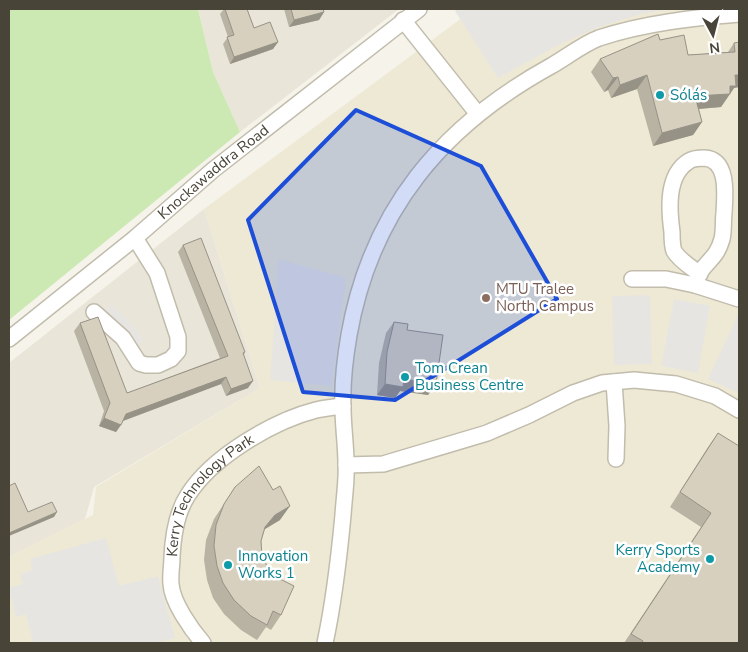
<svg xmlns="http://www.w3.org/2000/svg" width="748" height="652" viewBox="0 0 748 652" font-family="'Nunito Sans',sans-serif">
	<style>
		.residential { fill: #e9e5d8 }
		.education { fill: #eee9d4 }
		.green { fill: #cce9b3 }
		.parking { fill: #e7e5e1 }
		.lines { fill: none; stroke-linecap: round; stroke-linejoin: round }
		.minor-casing { stroke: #c1bcac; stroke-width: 18 }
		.minor { stroke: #fff; stroke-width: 15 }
		.wall { fill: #b9b3a4 }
		.shaded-wall { fill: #969286 }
		.building { fill: #d7d0bf; stroke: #969286 }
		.marked { fill: #1d4ed8; fill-opacity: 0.2; stroke: #1d4ed8; stroke-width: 4; stroke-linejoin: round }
		.culture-dot { fill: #0f9aa8; stroke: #fff; stroke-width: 2 }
		.education-dot { fill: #8d6e63; stroke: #fff; stroke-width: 2 }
		.labels { text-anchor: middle; stroke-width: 5; stroke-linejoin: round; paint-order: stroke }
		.culture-label { font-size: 15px; fill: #0d838f; stroke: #fff; text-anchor: start }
		.street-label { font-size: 15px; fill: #494438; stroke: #fff }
		.education-label { font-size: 15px; fill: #785e54; stroke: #fff; text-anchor: start }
	</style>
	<rect width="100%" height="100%" fill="#f5f3ea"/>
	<path class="residential" d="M 198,9 L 399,9 L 240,132 L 213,72 Z
		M 204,209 L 260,388 L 94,487 L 85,519 L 9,557 L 9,363 Z"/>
	<path class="education" d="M 474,9 L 739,9 L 739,643 L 9,643 L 9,557 L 93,515 L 96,487 L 260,388 L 204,209 Z"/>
	<path class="green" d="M 9,9 L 198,9 L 213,72 L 240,132 L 9,320 Z"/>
	<path class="parking" d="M 457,9 L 669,9 L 641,14 L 599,27 L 558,45 L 498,78 L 455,11 Z
		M 279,259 L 346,278 L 332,386 L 270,380 Z
		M 650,295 L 652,364 L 614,365 L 612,296 Z
		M 674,299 L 710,306 L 698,373 L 661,366 Z
		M 112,304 L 132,324 L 144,340 L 136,346 L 124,330 L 105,311 Z
		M 738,315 L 739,315 L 739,393 L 708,379 Z
		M 106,538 L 119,586 L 158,576 L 175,638 L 156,643 L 28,643 L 33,642 L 26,614 L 16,617 L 9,588 L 23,584 L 20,574 L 32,570 L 30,559 Z"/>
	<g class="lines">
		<g class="minor-casing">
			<g id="minor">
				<path d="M 403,20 L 477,113"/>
				<path d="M 632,279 L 666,279 L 695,285 L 739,299"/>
				<path d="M 695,285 C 697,281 698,275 701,271 C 710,258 717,257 722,239 C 724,231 723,221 724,213 C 725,195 729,159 704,158 C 700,158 692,159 689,161 C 666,175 669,210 672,232 C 672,238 672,246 674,251 C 679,260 692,268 700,274"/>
				<path d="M 94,312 L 123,338 L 139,363 L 146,365 L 158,365 L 171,359 L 178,351 L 178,337 L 157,273 L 135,238"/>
				<path id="s1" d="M 9,339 L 135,238 L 213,170 L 419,9"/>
				<path d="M 614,382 L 617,426 L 616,459"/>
				<path d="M 346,465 L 383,464 L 487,433 L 529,415 L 573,393 L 602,383 L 634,380 L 676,384 L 715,396 L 739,410"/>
				<path id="s2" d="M 203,643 C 191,629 172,602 171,584 C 170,575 172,566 172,557 C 173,536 176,513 188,495 C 212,457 273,421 316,410 C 325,408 334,407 343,406"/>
				<path d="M 325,643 C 334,601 339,558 343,515 C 344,498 347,481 346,464 C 346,445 343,426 343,408 C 342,384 345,358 349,335 C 371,210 442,126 551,66 C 567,57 583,44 599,38 C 645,23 692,18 739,14"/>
			</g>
		</g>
		<use href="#minor" class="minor"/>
	</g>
	<path class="wall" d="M 224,9 L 247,9 L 254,28 L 278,42 L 273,49 L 230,64 L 223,44 L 228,37 L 220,14 Z
		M 284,9 L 323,9 L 324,12 L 319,20 L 289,27 Z
		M 660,40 L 688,55 L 728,52 L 734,43 L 739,42 L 739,87 L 734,88 L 721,107 L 699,109 L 702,122 L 693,135 L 653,146 L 637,89 L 611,98 L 608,90 L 604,92 L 591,72 L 600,59 Z
		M 183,245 L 245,352 L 244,355 L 248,388 L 226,396 L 221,384 L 123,421 L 116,432 L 99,426 L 104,411 L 74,331 L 80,323 L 127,393 L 220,358 L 178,252 Z
		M 394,322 L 407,330 L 436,384 L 428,395 L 400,391 L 395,398 L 377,395 L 379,363 L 386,333 Z
		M 718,433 L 739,643 L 624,643 L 701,527 L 670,507 L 708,447 Z
		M 235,487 L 280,520 L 265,529 L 261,541 L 262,556 L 281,615 L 271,630 L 266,627 L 257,640 L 241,630 L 224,614 L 213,598 L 207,580 L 204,560 L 206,540 L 214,519 Z"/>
	<path class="shaded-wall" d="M 324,12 L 319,20 L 289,27 L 294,20 Z
		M 278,42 L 273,49 L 230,64 L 234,57 Z
		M 647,75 L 637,89 L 611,98 L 620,85 Z
		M 735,75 L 739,75 L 739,87 L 734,88 L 721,107 L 686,110 L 695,96 Z
		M 618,77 L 608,90 L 604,92 L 613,78 Z
		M 702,122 L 693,135 L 653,146 L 662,133 Z
		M 226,377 L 221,384 L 120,422 L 126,414 Z
		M 404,379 L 436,384 L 428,395 L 400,391 L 395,398 L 377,395 L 385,384 Z
		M 253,381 L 248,388 L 226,396 L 231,389 Z
		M 104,418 L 121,425 L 116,432 L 99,426 Z
		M 290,506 L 280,520 L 265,529 L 265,527 L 275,515 Z
		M 57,512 L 54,517 L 9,536 L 9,533 Z"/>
	<path class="building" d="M 225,9 L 247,9 L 254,28 L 270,22 L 278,42 L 234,57 L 227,37 L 234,35 Z
		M 291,9 L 323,9 L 324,12 L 294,20 Z
		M 658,34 L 660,40 L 684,35 L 688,55 L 735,52 L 734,43 L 739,42 L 739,75 L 735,75 L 736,86 L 730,86 L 730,94 L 695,96 L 702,122 L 662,133 L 647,75 L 620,85 L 618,77 L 613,78 L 600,59 Z
		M 201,238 L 245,352 L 243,353 L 253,381 L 231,389 L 226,377 L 126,414 L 121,425 L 104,418 L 110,403 L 80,323 L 98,317 L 127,393 L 228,356 L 183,245 Z
		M 394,322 L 408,324 L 407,330 L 443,335 L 436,384 L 404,379 L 403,387 L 385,384 L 387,352 Z
		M 718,433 L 739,446 L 739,643 L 642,643 L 643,641 L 631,634 L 711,513 L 680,492 Z
		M 259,466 L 273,490 L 280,486 L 290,506 L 275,515 L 265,527 L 261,541 L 262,556 L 269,570 L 280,579 L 294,586 L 281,615 L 273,611 L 267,625 L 251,616 L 234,600 L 223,583 L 217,566 L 214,546 L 216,525 L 224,504 L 235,487 Z
		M 15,483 L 28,512 L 52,502 L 57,512 L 9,533 L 9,486 Z"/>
	<path class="marked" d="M 356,110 L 481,166 L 557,299 L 395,400 L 303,392 L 248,220 Z"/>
	<g class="culture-dot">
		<circle cx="660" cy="95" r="5"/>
		<circle cx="405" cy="377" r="5"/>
		<circle cx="710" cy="559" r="5"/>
		<circle cx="228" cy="565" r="5"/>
	</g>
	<circle class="education-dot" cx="486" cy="298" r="5"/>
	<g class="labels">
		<g class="culture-label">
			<text x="670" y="100">Sólás</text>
			<text x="415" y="373">Tom Crean<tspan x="415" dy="17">Business Centre</tspan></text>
			<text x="700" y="555" text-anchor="end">Kerry Sports<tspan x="700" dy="17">Academy</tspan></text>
			<text x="238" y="561">Innovation<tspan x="238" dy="17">Works 1</tspan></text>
		</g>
		<g class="street-label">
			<text dy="5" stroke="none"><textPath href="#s1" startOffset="264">Knockawaddra Road</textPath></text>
			<text dy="5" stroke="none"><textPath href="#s2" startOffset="171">Kerry Technology Park</textPath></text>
		</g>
		<g class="education-label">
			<text x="496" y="294">MTU Tralee<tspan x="496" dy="17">North Campus</tspan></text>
		</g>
	</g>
	<rect width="748" height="652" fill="none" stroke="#494438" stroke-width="20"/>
	<g transform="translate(713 35) rotate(173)" stroke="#ffffff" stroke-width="4" paint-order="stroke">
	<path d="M0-4L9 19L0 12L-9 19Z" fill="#494438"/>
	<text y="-8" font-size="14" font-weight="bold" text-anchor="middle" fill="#494438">N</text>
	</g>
</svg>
